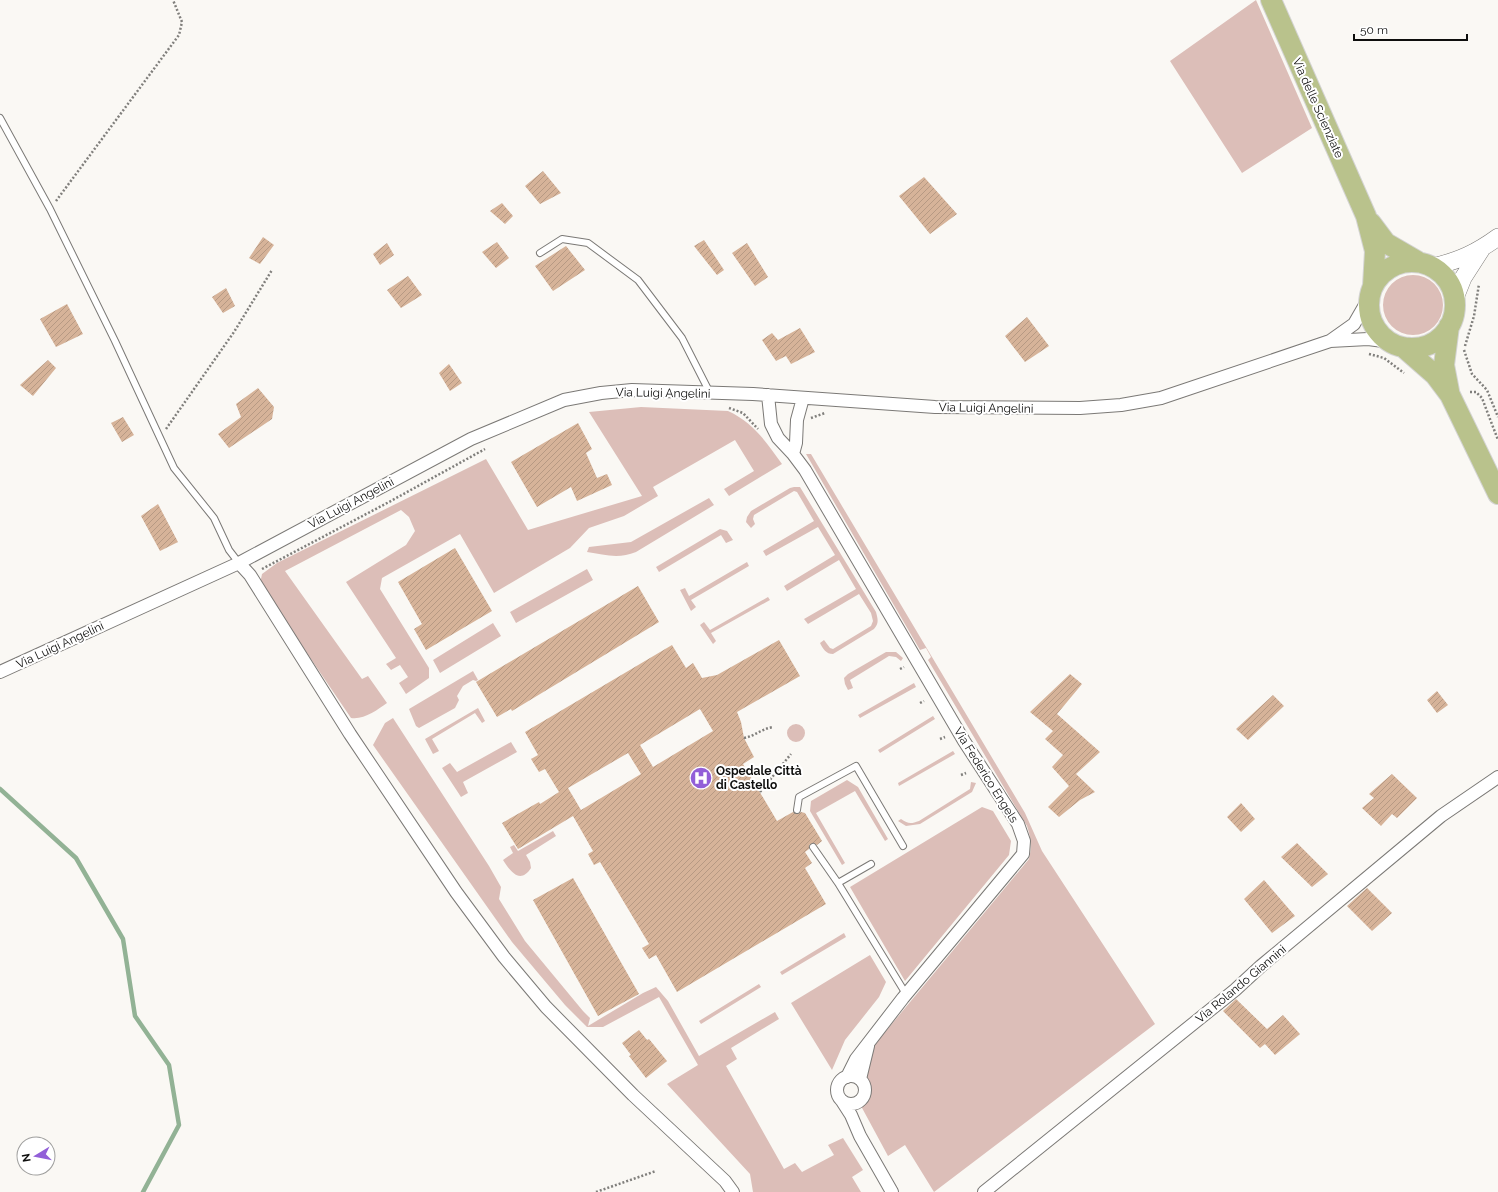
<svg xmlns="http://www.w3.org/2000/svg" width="1498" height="1192" viewBox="0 0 1498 1192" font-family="Raleway,sans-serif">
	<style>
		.garden { fill: #dcbeb8 }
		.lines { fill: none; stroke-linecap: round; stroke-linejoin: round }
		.stream { stroke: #92b295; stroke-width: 4.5 }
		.building { fill: url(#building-hatch); fill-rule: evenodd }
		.lane-casing { stroke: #7b7976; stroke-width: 8 }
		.street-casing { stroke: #7b7976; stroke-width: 14 }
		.secondary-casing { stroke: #7b7976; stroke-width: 18 }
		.primary-casing { stroke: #d4d4d3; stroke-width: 22 }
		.path { stroke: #807f7c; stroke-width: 2.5; stroke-dasharray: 2 2; stroke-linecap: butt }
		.lane { stroke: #fff; stroke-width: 6 }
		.street { stroke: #fff; stroke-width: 12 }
		.secondary { stroke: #fff; stroke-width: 17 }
		.primary { stroke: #b9c28c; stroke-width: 20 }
		.labels { text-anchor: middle; stroke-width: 4; stroke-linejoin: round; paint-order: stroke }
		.street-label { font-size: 12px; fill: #0e0e0d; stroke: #fff }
		.poi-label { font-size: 12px; font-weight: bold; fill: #0e0e0d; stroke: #fff; text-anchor: start }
	</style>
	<defs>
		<pattern id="building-hatch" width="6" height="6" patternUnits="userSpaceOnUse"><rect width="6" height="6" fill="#d6b399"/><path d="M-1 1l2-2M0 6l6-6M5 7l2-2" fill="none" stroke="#b69983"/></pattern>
	</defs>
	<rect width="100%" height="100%" fill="#faf8f4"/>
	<path class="garden" d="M 1256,0 L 1312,128 L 1242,173 L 1170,61 Z
		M1383 305a30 30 0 1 1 60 0a30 30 0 1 1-60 0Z
		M 641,407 L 728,411 C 754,423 766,442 782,464 L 729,496 L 724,489 L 754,471 L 735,440 L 653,487 L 658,496 L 624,516 L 589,528 L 570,548 L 494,593 L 460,534 L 382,578 L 380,589 L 429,668 L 429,678 L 406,694 L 399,683 L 408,677 L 400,665 L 391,670 L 386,664 L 396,658 L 346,582 L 406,545 L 415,531 L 409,517 L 401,510 L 285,571 L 362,679 L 368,676 L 387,703 C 377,710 364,720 351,718 L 260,584 L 262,574 L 277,563 L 486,459 L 528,530 L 642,496 L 589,412 Z
		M 806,454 L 811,454 L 1025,813 L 1042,851 L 1155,1024 L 934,1192 L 905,1145 L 888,1156 L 861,1106 L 858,1082 L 866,1055 L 1029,859 C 1032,846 1031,838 1027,826 L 928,660 L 931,657 L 926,648 L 920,650 Z
		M 794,487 L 800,487 L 876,612 C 878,620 879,623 874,629 L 833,654 C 826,654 823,649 820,643 L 824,640 L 830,648 L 833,649 L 871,626 L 873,621 L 871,613 L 859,594 L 808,624 L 804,619 L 856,589 L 839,560 L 787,591 L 784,586 L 835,555 L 818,527 L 766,556 L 763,551 L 814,521 L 797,492 L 794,491 L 754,515 L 753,519 L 755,524 L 751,528 L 746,522 L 747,517 L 751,511 L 790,488 Z
		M 709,498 L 714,505 L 636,552 C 619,559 605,555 587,552 L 589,547 L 631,542 Z
		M 720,529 L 727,531 L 733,540 L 726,543 L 721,535 L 659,572 L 656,567 Z
		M 747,562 L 749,566 L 691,600 L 696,607 L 691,611 L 680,590 L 685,588 L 689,596 Z
		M 587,569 L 593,580 L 516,623 L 510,612 Z
		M 768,597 L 770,600 L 711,633 L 716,641 L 713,644 L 700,625 L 704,622 L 710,630 Z
		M 493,623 L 501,636 L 440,673 L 433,660 Z
		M 886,652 L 896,652 L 903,658 L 901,661 L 896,657 L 889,656 L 850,680 L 853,688 L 848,690 L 845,684 L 844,678 L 848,674 Z
		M 473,671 L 478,680 L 476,681 L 473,680 L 463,686 L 457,696 L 459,700 L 455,708 L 419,728 L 416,726 L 409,709 Z
		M 914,683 L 916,687 L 860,718 L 858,715 Z
		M 478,708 L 485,721 L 482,723 L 475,713 L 432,739 L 439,751 L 433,754 L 425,739 Z
		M 933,716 L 935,719 L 880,753 L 878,750 Z
		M 393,718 L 489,866 L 501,887 L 499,899 L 525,941 L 583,1011 L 590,1018 L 588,1026 L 643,993 L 656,987 L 668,1001 L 699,1056 L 775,1012 L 779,1019 L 731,1048 L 737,1059 L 726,1066 L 784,1169 L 795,1163 L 802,1172 L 834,1155 L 828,1145 L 843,1138 L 863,1170 L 852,1177 L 861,1192 L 753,1192 L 750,1174 L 667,1084 L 698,1065 L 659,997 L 603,1027 L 587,1027 L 565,1005 L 512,942 L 373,745 L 385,723 Z
		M787 733a9 9 0 1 1 18 0a9 9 0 1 1-18 0Z
		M 511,742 L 517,752 L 463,782 L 468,793 L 461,797 L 442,768 L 450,763 L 457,772 Z
		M 953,751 L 955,754 L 899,786 L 898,783 Z
		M 847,780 L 858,787 L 888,839 L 885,841 L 855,791 L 816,813 L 845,863 L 842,865 L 810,811 L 811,801 Z
		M 971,782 L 976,783 L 972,792 L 920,824 L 906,826 L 898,821 L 901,819 C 908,824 911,824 919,821 L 970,789 Z
		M 982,807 L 993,811 L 1011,841 L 1009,855 L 905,981 L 850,887 Z
		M 553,831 L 556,836 L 526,855 L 530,862 L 531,868 C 520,885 510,871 503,860 L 513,853 L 510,847 L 514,845 L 518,851 Z
		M 844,933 L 846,937 L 782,975 L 780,972 Z
		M 870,955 L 886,982 L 879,997 L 845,1040 L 832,1070 L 791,1003 Z
		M 759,984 L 761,987 L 701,1024 L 699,1021 Z"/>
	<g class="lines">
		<path class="stream" d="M 0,789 L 76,858 L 123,939 L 135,1016 L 169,1065 L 179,1125 L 143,1192"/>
	</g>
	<path class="building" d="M 543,171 L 561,193 L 540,204 L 525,186 Z
		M 924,177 L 957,214 L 930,234 L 899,196 Z
		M 502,203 L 513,216 L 505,224 L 490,211 Z
		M 263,237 L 274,245 L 260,264 L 249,258 Z
		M 704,240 L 724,270 L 717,275 L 694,246 Z
		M 497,242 L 509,258 L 496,268 L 482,252 Z
		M 387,243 L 394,255 L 380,265 L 373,254 Z
		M 747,243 L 768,277 L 755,286 L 732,253 Z
		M 566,246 L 585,270 L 553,291 L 535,266 Z
		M 408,276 L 422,295 L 401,308 L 387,290 Z
		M 226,288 L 235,306 L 223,313 L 212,297 Z
		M 67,304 L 83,334 L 56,347 L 40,319 Z
		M 1027,317 L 1049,346 L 1025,362 L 1005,336 Z
		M 800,328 L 815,352 L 791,364 L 786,356 L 776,361 L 762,340 L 772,333 L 778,340 Z
		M 48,360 L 56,368 L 33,396 L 20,385 Z
		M 449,364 L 462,383 L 450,391 L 439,373 Z
		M 258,388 L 274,407 L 272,419 L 229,448 L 218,434 L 241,417 L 236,404 Z
		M 123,417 L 134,435 L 122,442 L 111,423 Z
		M 578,423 L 592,449 L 586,453 L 597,478 L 607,474 L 612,485 L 577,501 L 571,487 L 537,507 L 511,462 Z
		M 158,504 L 178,542 L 160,551 L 141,516 Z
		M 455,548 L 492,611 L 426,650 L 414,629 L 422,624 L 398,582 Z
		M 638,586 L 659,622 L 512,711 L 511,709 L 497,717 L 476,682 Z
		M 779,640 L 800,676 L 737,712 L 741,722 L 744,738 L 754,757 L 743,764 L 777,821 L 793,812 L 797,814 L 801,812 L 805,813 L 822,841 L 817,845 L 813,843 L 809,845 L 809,849 L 805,852 L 812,863 L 805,868 L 826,904 L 677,992 L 656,955 L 649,959 L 642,948 L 649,944 L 600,862 L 594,865 L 588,854 L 593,851 L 573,816 L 518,849 L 502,823 L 539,802 L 540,804 L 559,792 L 545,769 L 539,772 L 531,759 L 538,755 L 525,732 L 672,645 L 686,668 L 693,663 L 702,678 L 717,675 ZM 700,709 L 713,731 L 653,767 L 640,745 ZM 628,753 L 641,774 L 581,810 L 568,788 Z
		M 1070,674 L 1082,684 L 1057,714 L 1100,752 L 1076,774 L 1095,792 L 1080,800 L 1059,817 L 1048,807 L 1069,786 L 1052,767 L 1063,755 L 1045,739 L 1053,731 L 1030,712 Z
		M 1437,691 L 1448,705 L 1437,713 L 1427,700 Z
		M 1273,695 L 1284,706 L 1248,740 L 1236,729 Z
		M 1392,774 L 1417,798 L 1397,818 L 1392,814 L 1381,826 L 1362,808 L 1374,798 L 1369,794 Z
		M 1241,803 L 1255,819 L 1241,832 L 1227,817 Z
		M 1297,843 L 1328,874 L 1312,887 L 1281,857 Z
		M 573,878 L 639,994 L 598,1016 L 533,900 Z
		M 1264,880 L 1295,916 L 1272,933 L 1244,899 Z
		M 1367,888 L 1392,913 L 1372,931 L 1347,906 Z
		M 1236,999 L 1267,1029 L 1283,1015 L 1300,1034 L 1275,1055 L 1265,1044 L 1260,1048 L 1223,1011 Z
		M 639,1030 L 647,1040 L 649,1039 L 667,1061 L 646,1078 L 629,1056 L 631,1055 L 622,1043 Z"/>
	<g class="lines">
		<g class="lane-casing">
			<path id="lane" d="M 0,118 L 50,209 L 115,341 L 174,468 L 214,518 L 229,550 L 239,563
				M 540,253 L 562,239 L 588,243 L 638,280 L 682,338 L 710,393
				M 797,810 L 799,797 L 856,766 L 903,846
				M 813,847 L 838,883 L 906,994
				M 838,883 L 871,864"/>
		</g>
		<g class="street-casing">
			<path id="street" d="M 1330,341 L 1354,324 L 1369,298
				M 768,395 L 771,424 L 778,438 L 793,454 L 805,470 L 964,741 L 1018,824 L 1024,841 L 1023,854 L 903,998 L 856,1059 L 847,1077
				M 793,454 L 796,443 L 797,420 L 803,398
				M 239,563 L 250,575 L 350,734 L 456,892 L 504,957 L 546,1007 L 633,1095 L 725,1181 L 733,1192
				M 0,672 L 239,563 L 471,439 L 564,400 L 601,393 L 632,390 L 753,394 L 935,407 L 1080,408 L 1121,405 L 1161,398 L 1330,341 L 1368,339 L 1391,342
				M837 1090a14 14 0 1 1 28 0a14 14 0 1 1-28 0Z
				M 860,1079 L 868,1046
				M 842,1101 L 851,1115 L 860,1136 L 892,1192
				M 984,1192 L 1235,990 L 1261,966 L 1441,816 L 1498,777"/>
		</g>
		<g class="secondary-casing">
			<path id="secondary" d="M 1433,267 C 1460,260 1476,253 1498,237
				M 1455,298 L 1463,278 L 1481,250"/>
		</g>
		<g class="primary-casing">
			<path id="primary" d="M 1271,0 L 1366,216 L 1375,251 L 1373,286
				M 1371,223 L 1386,243 L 1417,261
				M1369 305a43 43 0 1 1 86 0a43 43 0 1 1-86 0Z
				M 1403,347 L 1435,375 L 1450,395 L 1498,494
				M 1449,391 L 1444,365 L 1449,326"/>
		</g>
		<path class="path" d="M 56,201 L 179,35 L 182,22 L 173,0
			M 1465,346 L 1474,316 L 1479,284
			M 1464,350 L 1472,374 L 1487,390 L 1498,417
			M 1369,354 L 1384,358 L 1404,373
			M 1470,392 L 1476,392 L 1482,398 L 1498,440
			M 729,408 L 743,413 L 758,429
			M 811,418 L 825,413
			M 166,429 L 234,332 L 272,270
			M 262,569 L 389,502 L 485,449
			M 900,669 L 904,667
			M 920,703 L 924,701
			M 744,738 C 755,736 761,729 773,727
			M 940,739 L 945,737
			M 961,775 L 966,773
			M 760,792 L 791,754
			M 596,1192 L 656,1171"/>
		<use href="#lane" class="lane"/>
		<use href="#street" class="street"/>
		<use href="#secondary" class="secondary"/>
		<use href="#primary" class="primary"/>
	</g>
	<defs>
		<g id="hospital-disc" transform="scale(1.15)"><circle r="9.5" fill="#925fd8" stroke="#fff"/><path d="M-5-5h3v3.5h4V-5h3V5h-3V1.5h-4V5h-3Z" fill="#fff"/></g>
	</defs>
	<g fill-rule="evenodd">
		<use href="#hospital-disc" x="701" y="778"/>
	</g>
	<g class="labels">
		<g class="street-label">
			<text transform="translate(1318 108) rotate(66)" y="4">Via delle Scienziate</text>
			<text transform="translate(663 393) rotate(1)" y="4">Via Luigi Angelini</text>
			<text transform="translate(986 408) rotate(1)" y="4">Via Luigi Angelini</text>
			<text transform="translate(351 503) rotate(-28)" y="4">Via Luigi Angelini</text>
			<text transform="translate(60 645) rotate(-25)" y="4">Via Luigi Angelini</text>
			<text transform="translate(986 775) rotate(58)" y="4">Via Federico Engels</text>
			<text transform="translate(1241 984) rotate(-40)" y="4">Via Rolando Giannini</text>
		</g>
		<g class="poi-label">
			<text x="716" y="775">Ospedale Città<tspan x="716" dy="14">di Castello</tspan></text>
		</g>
	</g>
	<g transform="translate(36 1156) rotate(260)"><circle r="19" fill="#ffffff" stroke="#9f9f9e"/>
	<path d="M0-3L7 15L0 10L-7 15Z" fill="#925fd8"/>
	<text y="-6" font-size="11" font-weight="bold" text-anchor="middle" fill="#0e0e0d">N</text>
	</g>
	<path d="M1354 34v6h113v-6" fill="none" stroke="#0e0e0d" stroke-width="2"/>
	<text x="1360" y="34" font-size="12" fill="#0e0e0d" stroke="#ffffff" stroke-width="3" paint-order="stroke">50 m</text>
</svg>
